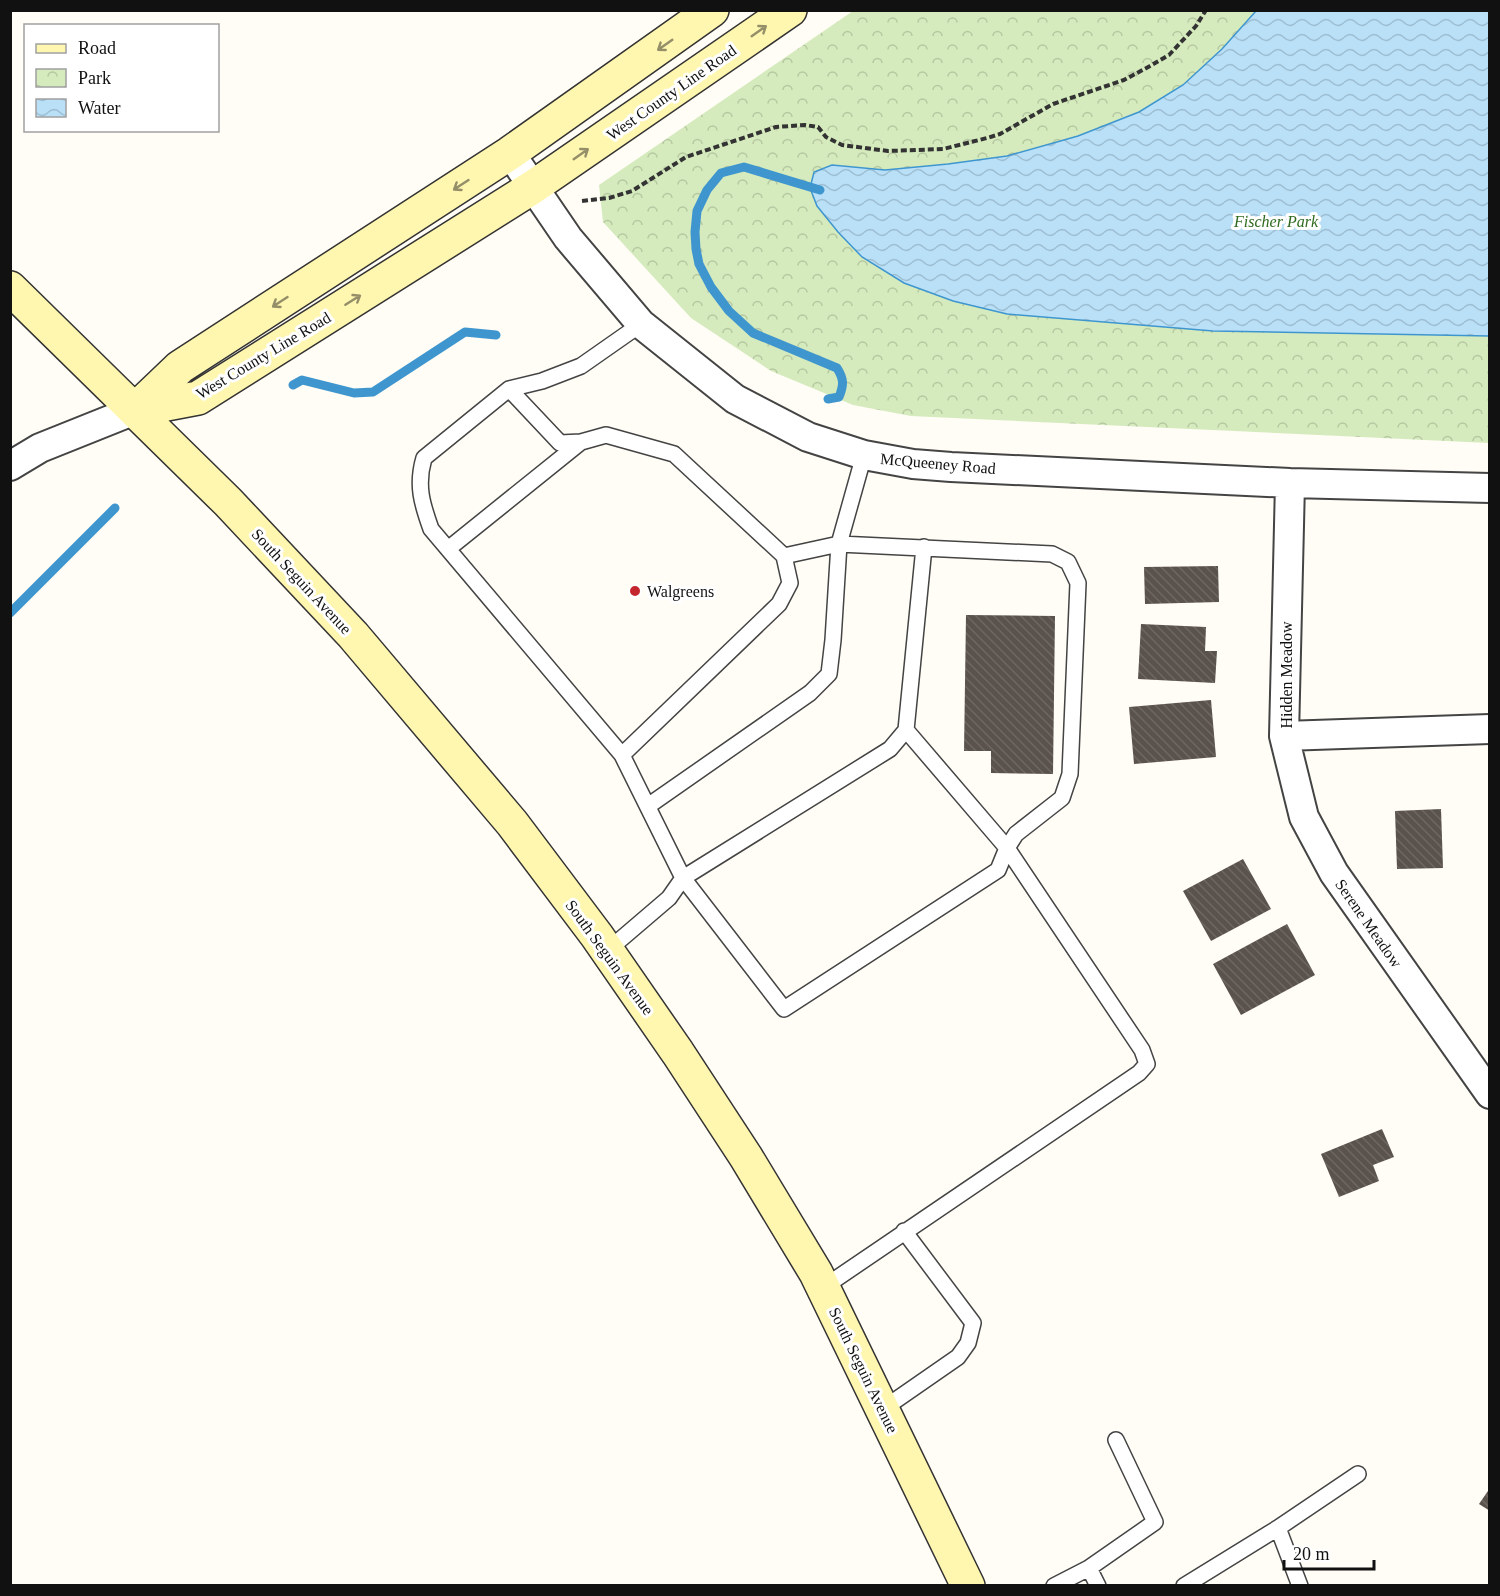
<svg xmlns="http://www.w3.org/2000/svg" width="1500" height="1596" viewBox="0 0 1500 1596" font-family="Georgia,serif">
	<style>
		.park { fill: url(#park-crowns) }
		.water { fill: url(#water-waves); stroke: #3f96cf; stroke-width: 1.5 }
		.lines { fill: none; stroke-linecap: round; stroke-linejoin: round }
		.stream { stroke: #3f96cf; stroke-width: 9 }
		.building { fill: url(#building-back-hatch) }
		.service-casing { stroke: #444; stroke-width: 18 }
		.minor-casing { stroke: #444; stroke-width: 32 }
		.secondary-casing { stroke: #333; stroke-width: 36 }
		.path { stroke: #333; stroke-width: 4; stroke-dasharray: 6 3; stroke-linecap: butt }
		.service { stroke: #fff; stroke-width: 15 }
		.minor { stroke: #fff; stroke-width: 28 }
		.secondary { stroke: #fff6b0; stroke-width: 33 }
		.oneway { stroke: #948f68 }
		.poi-dot { fill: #c4262e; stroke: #fff; stroke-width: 2 }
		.labels { text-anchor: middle; stroke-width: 6; stroke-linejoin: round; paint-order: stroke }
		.street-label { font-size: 16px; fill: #111; stroke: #fff }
		.park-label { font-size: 16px; font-style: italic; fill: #2f6b1f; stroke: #fff }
		.poi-label { font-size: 16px; fill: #111; stroke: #fff; text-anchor: start }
	</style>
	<defs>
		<pattern id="park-crowns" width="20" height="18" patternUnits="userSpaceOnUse" patternTransform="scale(1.5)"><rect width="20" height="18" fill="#d5ebbd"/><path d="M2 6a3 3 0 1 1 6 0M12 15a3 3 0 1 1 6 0" fill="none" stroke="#b6c8a1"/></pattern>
		<pattern id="water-waves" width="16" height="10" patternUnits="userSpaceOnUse" patternTransform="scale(1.5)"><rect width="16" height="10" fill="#b9e0f7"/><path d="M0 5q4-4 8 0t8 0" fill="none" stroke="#9ebfd3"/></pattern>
		<pattern id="building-back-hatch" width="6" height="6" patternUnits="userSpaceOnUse" patternTransform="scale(1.5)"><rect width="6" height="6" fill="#5a524d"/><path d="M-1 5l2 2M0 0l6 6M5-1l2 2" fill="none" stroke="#6d6662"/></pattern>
	</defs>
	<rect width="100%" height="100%" fill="#fffdf5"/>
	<path class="park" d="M 853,11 L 1489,11 L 1489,443 L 911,416 L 853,405 L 771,371 L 691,318 L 603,222 L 599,185 Z"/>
	<path class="water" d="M 1256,11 L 1489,11 L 1489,336 L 1213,331 L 1007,314 L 953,301 L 904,283 L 862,257 L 838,232 L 817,206 L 810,188 L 814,172 L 832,165 L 885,170 L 948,164 L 1007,156 L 1078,136 L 1139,112 L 1183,85 L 1222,49 Z"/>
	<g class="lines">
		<path class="stream" d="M 820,190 L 744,167 L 721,173 L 707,190 L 697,211 L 695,232 L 696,249 L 699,264 L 711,287 L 729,311 L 753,333 L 837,368 C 844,379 844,385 839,397 L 828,399
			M 293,385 L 302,380 L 354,393 L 373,392 L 465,332 L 496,335
			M 10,613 L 115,508"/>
	</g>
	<path class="building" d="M 1218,566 L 1219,602 L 1145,604 L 1144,567 Z
		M 966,615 L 1055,616 L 1053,774 L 991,773 L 991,751 L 964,751 Z
		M 1141,624 L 1206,627 L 1205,651 L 1217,651 L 1215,683 L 1138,679 Z
		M 1211,700 L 1216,757 L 1134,764 L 1129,707 Z
		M 1441,809 L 1443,868 L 1397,869 L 1395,811 Z
		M 1243,859 L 1271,909 L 1211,941 L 1183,891 Z
		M 1287,924 L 1315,975 L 1241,1015 L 1213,964 Z
		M 1382,1129 L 1394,1157 L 1373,1165 L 1379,1181 L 1339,1197 L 1321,1154 Z
		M 1490,1488 L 1490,1511 L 1479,1504 Z"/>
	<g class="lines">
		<g class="service-casing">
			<path id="service" d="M 509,389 L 560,443 L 581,442 L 606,435 L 674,454 L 784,556 L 790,583 L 779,604 L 622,755
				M 448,549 L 581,442
				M 784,556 L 839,544 L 1052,554 L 1068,562 L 1078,583 L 1070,774 L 1062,798 L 1016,834 L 1007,848 L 998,870 L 784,1009 L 683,878 L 890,749 L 906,730 L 924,547
				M 648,806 L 810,693 L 829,674 L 833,640 L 839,544 L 864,455
				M 607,951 L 669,898 L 683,878 L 622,755 L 431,529 C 422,504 416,485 424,458 L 509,389 L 542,381 L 581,366 L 641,324
				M 824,1287 L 1139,1073 L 1147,1064 L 1142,1050 L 1007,848 L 906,730
				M 883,1409 L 958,1357 L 968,1343 L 973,1323 L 904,1231
				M 1278,1528 L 1358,1474
				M 1089,1568 L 1155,1522 L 1116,1440
				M 1054,1586 L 1089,1568 L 1098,1586
				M 1184,1586 L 1278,1528 L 1300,1586"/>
		</g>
		<g class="minor-casing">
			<path id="minor" d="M 510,153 L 568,238 L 641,324 L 735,399 L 808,437 L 864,455 L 913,464 L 951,467 L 1290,483 L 1490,488
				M 10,466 L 40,448 L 135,410
				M 1290,483 L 1284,736 L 1304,817 L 1334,873 L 1490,1094
				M 1284,736 L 1490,729"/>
		</g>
		<g class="secondary-casing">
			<path id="secondary" d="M 10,288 L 228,502 L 353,635 L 512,823 L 597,936 L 678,1053 L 746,1157 L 816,1273 L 968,1586
				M 135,410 L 198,398 L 533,187 L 790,10
				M 135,410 L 180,367 L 510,153 L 712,10"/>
		</g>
		<path class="path" d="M 582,201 L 609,198 L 632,191 L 686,157 L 776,127 L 805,125 L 818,127 L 826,137 L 842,145 L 888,151 L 943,149 L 987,138 L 1000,134 L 1053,104 L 1124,80 L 1150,66 L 1169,55 L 1196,26 L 1206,10"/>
		<use href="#service" class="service"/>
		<use href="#minor" class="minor"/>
		<use href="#secondary" class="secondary"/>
	</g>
	<defs><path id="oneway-shaft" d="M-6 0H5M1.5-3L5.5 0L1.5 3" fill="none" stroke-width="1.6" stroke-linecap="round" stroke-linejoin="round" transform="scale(1.5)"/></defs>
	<g class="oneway">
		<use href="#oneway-shaft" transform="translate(759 31) rotate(-35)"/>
		<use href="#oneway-shaft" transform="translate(665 45) rotate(145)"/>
		<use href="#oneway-shaft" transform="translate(581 154) rotate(-35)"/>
		<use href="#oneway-shaft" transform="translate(461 185) rotate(147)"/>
		<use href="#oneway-shaft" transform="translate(353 300) rotate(-32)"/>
		<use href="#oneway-shaft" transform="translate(280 302) rotate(147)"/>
	</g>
	<circle class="poi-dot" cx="635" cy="591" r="6"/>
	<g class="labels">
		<g class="street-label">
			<text transform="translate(671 92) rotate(-35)" y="6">West County Line Road</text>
			<text transform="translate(263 355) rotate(-31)" y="6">West County Line Road</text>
			<text transform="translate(938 463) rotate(5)" y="6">McQueeney Road</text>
			<text transform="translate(302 581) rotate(47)" y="6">South Seguin Avenue</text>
			<text transform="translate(1286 675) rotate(-90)" y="6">Hidden Meadow</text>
			<text transform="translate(1369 923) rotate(55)" y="6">Serene Meadow</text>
			<text transform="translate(610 957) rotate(54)" y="6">South Seguin Avenue</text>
			<text transform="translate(864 1370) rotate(64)" y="6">South Seguin Avenue</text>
		</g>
		<g class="park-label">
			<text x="1276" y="227">Fischer Park</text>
		</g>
		<g class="poi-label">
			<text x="647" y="597">Walgreens</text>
		</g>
	</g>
	<rect width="1500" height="1596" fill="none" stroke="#111111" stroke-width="24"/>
	<rect x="24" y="24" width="195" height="108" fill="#ffffff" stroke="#a0a0a0" stroke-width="1.5"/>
	<rect x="36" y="44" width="30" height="9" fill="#fff6b0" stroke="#a0a0a0" stroke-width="1.5"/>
	<text x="78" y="54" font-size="18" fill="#111111">Road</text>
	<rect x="36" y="69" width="30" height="18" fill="url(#park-crowns)" stroke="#a0a0a0" stroke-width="1.5"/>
	<text x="78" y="84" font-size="18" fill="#111111">Park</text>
	<rect x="36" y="99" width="30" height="18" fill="url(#water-waves)" stroke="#a0a0a0" stroke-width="1.5"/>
	<text x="78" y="114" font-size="18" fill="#111111">Water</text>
	<path d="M1284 1560v9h90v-9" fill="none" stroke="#111111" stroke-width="3"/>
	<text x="1293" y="1560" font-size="18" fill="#111111" stroke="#ffffff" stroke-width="4.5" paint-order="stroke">20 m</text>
</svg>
